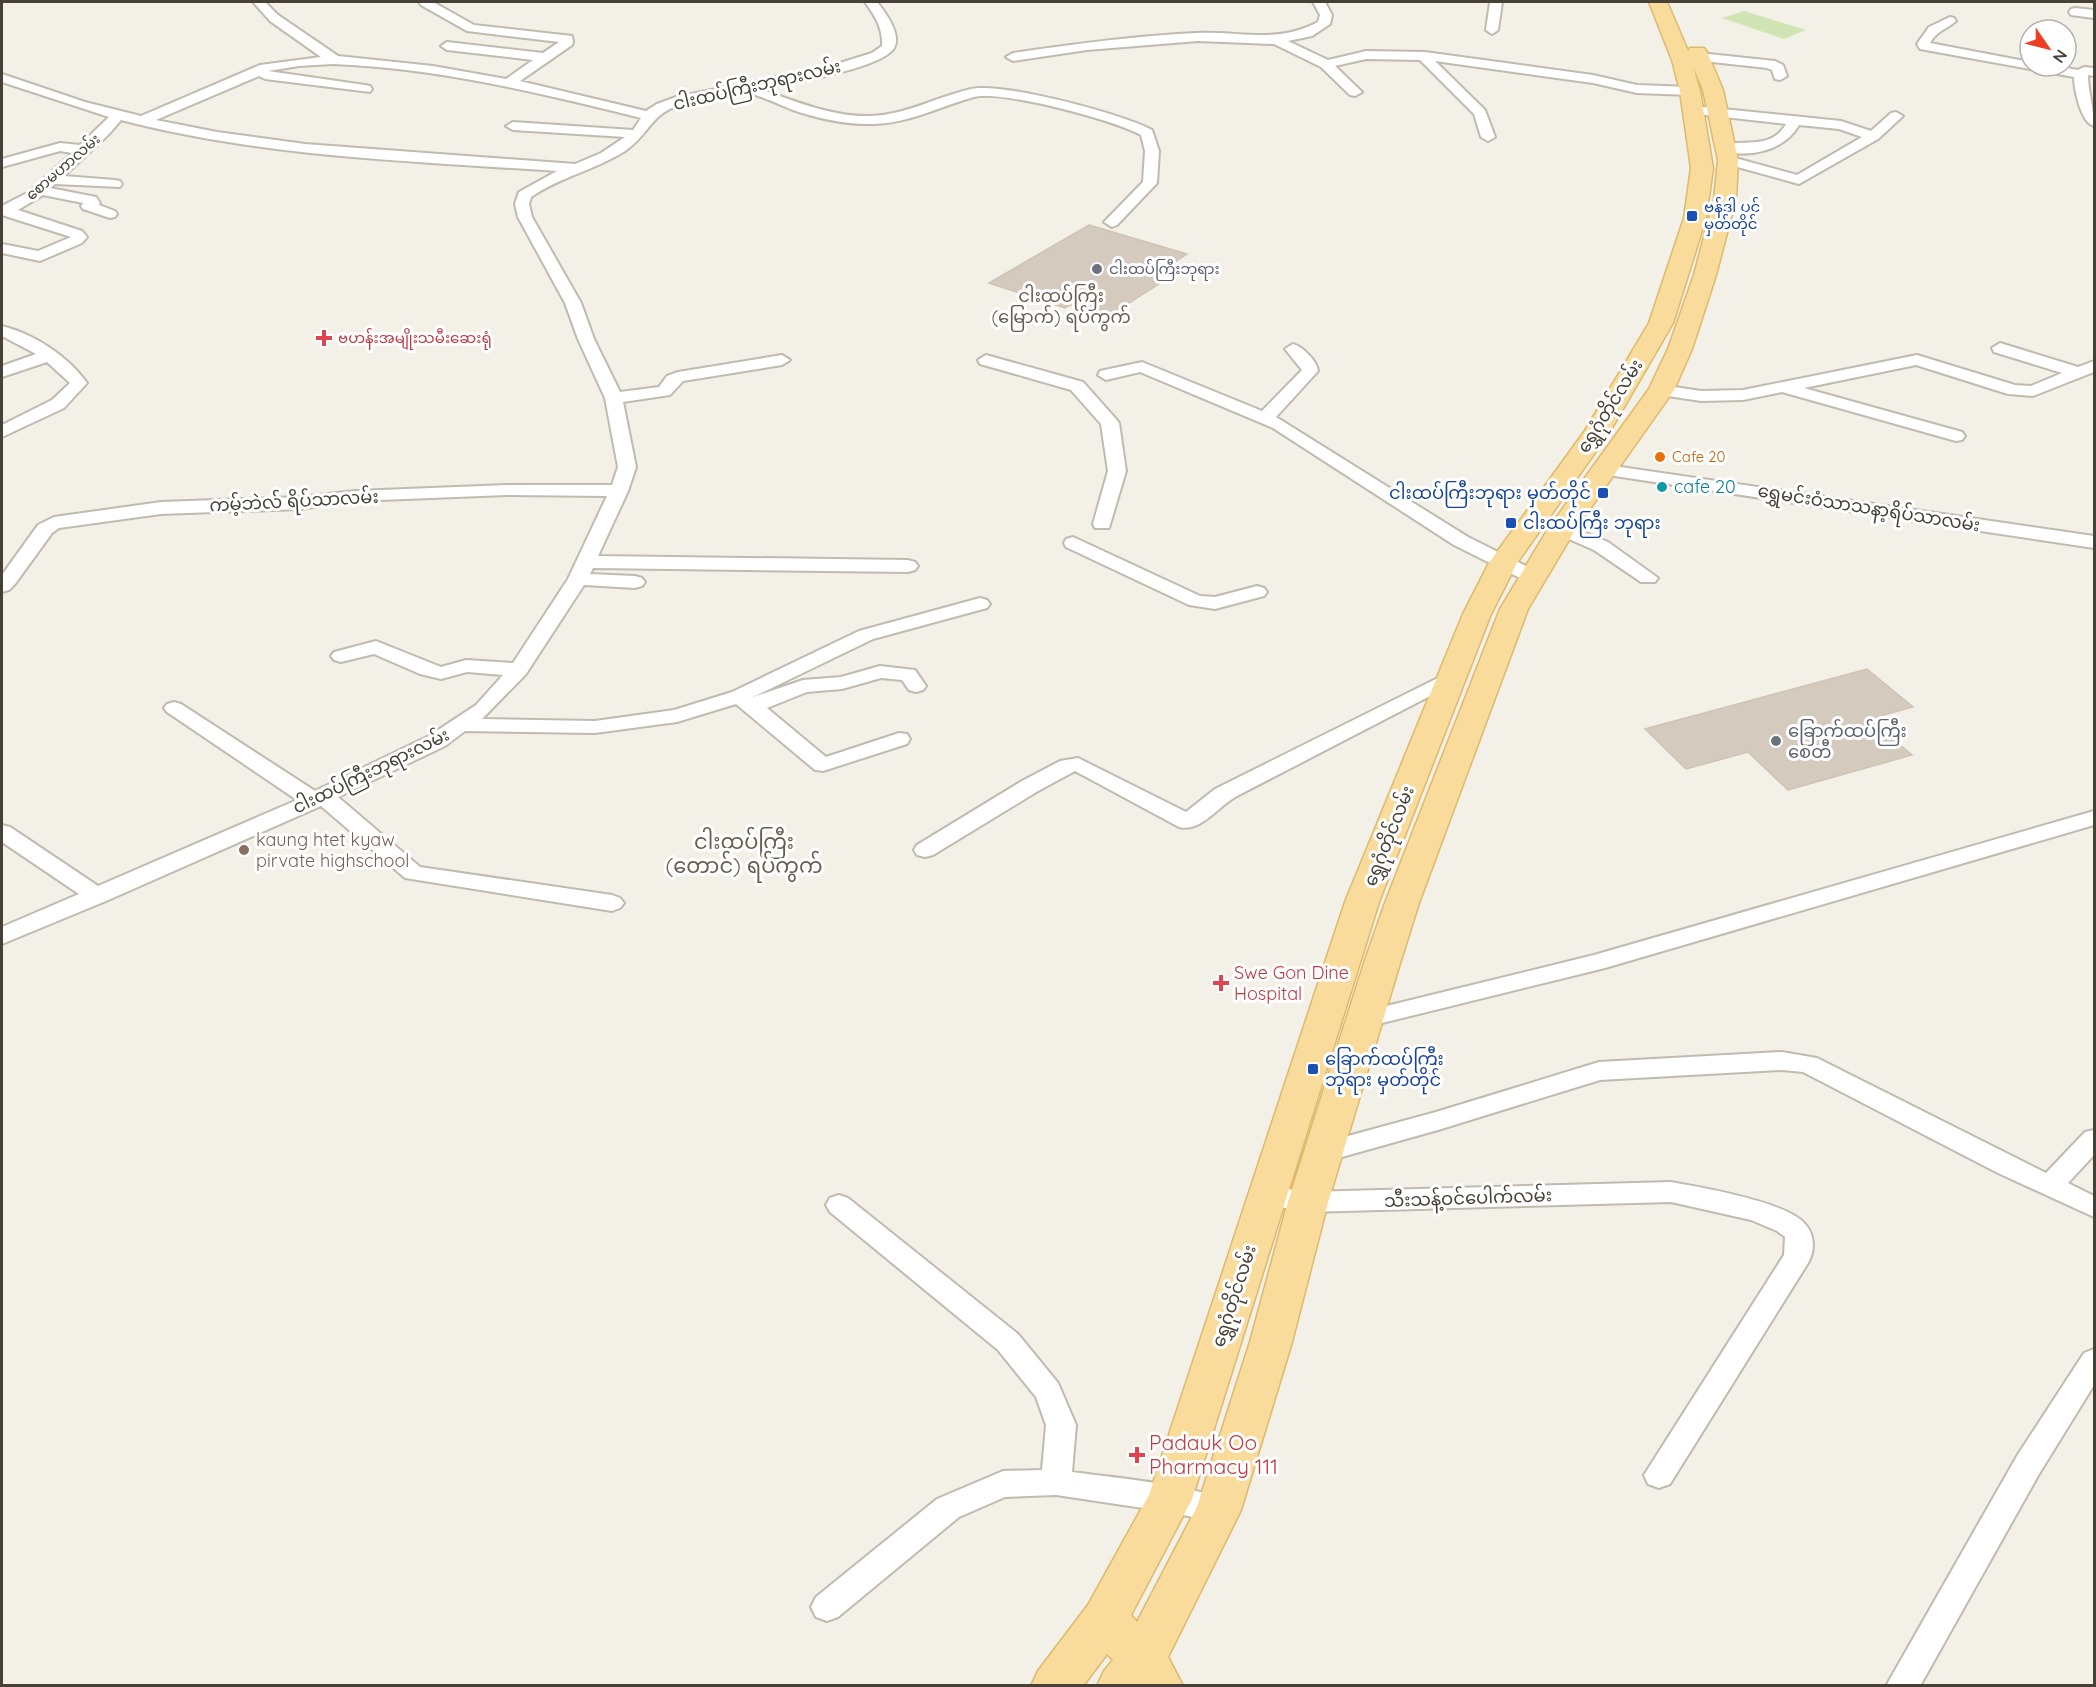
<svg xmlns="http://www.w3.org/2000/svg" width="2096" height="1687" viewBox="0 0 2096 1687" font-family="Quicksand,'Noto Sans Myanmar',sans-serif">
	<style>
		.green { fill: #d0e5b3 }
		.building { fill: #d4cbbe; stroke: #cfc3b2; stroke-width: 1.5 }
		.lines { fill: none; stroke-linecap: round; stroke-linejoin: round }
		.minor-casing { stroke: #c1baae; stroke-width: 4 }
		.primary-casing { stroke: #ddb96c; stroke-width: 3 }
		.minor { fill: #fff; fill-rule: evenodd }
		.primary { fill: #f9dc9c; fill-rule: evenodd }
		.transit-dot { fill: #1a4fb4; stroke: #fff; stroke-width: 2 }
		.worship-dot { fill: #6b7280; stroke: #fff; stroke-width: 2 }
		.health-dot { fill: #e0444e; stroke: #fff; stroke-width: 2 }
		.food-dot { fill: #e8710a; stroke: #fff; stroke-width: 2 }
		.culture-dot { fill: #0f9aa8; stroke: #fff; stroke-width: 2 }
		.education-dot { fill: #8d6e63; stroke: #fff; stroke-width: 2 }
		.labels { text-anchor: middle; stroke-width: 6; stroke-linejoin: round; paint-order: stroke }
		.far-street-label { font-size: 15px; fill: #464037; stroke: #fff }
		.far-transit-label { font-size: 15px; fill: #164399; stroke: #fff; text-anchor: start }
		.far-worship-label { font-size: 15px; fill: #5b616d; stroke: #fff; text-anchor: start }
		.far-health-label { font-size: 15px; fill: #be3a42; stroke: #fff; text-anchor: start }
		.far-food-label { font-size: 15px; fill: #c56008; stroke: #fff; text-anchor: start }
		.street-label { font-size: 18px; fill: #464037; stroke: #fff }
		.far-quarter-label { font-size: 18px; fill: #685e4f; stroke: #fff }
		.culture-label { font-size: 18px; fill: #0d838f; stroke: #fff; text-anchor: start }
		.transit-label { font-size: 18px; fill: #164399; stroke: #fff; text-anchor: start }
		.worship-label { font-size: 18px; fill: #5b616d; stroke: #fff; text-anchor: start }
		.education-label { font-size: 18px; fill: #785e54; stroke: #fff; text-anchor: start }
		.health-label { font-size: 18px; fill: #be3a42; stroke: #fff; text-anchor: start }
		.quarter-label { font-size: 21px; fill: #685e4f; stroke: #fff }
		.near-health-label { font-size: 21px; fill: #be3a42; stroke: #fff; text-anchor: start }
	</style>
	<rect width="100%" height="100%" fill="#f3f0e8"/>
	<path class="green" d="M 1744,11 L 1806,30 L 1784,39 L 1722,18 Z"/>
	<path class="building" d="M 1089,225 L 1187,254 L 1172,264 L 1184,268 L 1107,317 L 1070,305 L 1065,308 L 989,283 Z
		M 1867,669 L 1913,707 L 1869,719 L 1912,755 L 1788,790 L 1748,752 L 1686,769 L 1645,729 Z"/>
	<g class="lines">
		<g class="minor-casing">
			<path id="minor" d="M 253,2 L 265,2 L 278,15 L 338,56 L 433,66 L 506,79 L 533,60 L 447,50 L 441,46 L 447,42 L 543,53 L 559,42 L 467,31 L 421,5 L 419,2 L 433,2 L 474,25 L 572,36 L 573,42 L 572,45 L 520,81 L 646,111 L 657,104 L 676,97 L 827,67 L 872,53 L 882,46 C 883,28 875,16 865,2 L 877,2 C 885,12 902,34 894,48 C 882,69 785,84 760,89 C 795,101 832,117 870,116 C 906,115 936,97 971,89 C 1002,82 1123,114 1152,130 L 1159,151 L 1157,183 L 1117,225 L 1112,227 L 1104,222 L 1143,182 L 1145,151 L 1141,135 C 1114,120 1002,90 974,97 C 938,107 906,125 868,124 C 844,124 816,118 793,110 C 779,105 754,92 741,92 C 723,92 701,99 683,104 C 650,113 651,133 625,151 C 595,170 560,177 531,197 L 529,204 L 532,217 L 581,303 L 594,339 L 620,392 L 659,387 L 667,376 L 678,372 L 782,355 L 790,360 L 782,365 L 683,381 L 670,395 L 623,402 L 636,467 L 628,491 L 598,556 L 908,560 L 915,562 L 918,566 L 915,570 L 908,572 L 593,568 L 590,574 L 635,576 L 642,578 L 645,582 L 642,586 L 635,588 L 584,585 L 526,674 L 482,719 L 595,721 L 674,710 L 732,692 L 859,631 L 980,598 L 987,600 L 990,604 L 987,608 L 873,639 L 753,697 L 803,680 L 841,677 L 880,666 L 915,670 L 926,686 L 923,690 L 916,692 L 909,690 L 902,680 L 881,678 L 842,689 L 807,692 L 767,708 L 826,757 L 899,733 L 907,734 L 910,739 L 907,744 L 823,771 L 815,770 L 736,704 L 677,722 L 595,733 L 465,731 L 445,746 L 338,797 L 420,867 L 612,895 L 620,898 L 624,903 L 620,908 L 612,911 L 405,878 L 321,806 L 106,901 L 2,944 L 2,927 L 79,894 L 2,842 L 2,825 L 10,827 L 98,886 L 297,800 L 167,712 L 164,708 L 167,704 L 174,702 L 181,704 L 315,791 L 429,736 L 476,705 L 503,675 L 467,672 L 441,679 L 420,674 L 374,654 L 341,662 L 334,660 L 331,656 L 334,652 L 376,641 L 441,667 L 466,660 L 513,663 L 568,579 L 607,496 L 507,495 L 355,501 L 300,509 L 161,514 L 59,528 L 52,533 L 15,584 L 9,590 L 2,592 L 2,575 L 38,525 L 54,517 L 161,502 L 300,497 L 355,491 L 507,485 L 612,485 L 618,467 L 605,398 L 578,339 L 565,303 L 518,217 L 515,204 L 519,192 L 557,171 C 411,161 263,157 121,120 L 109,134 L 64,176 L 115,180 L 120,181 L 122,184 L 120,187 L 55,184 L 50,188 L 96,197 L 100,203 L 99,205 L 115,211 L 117,214 L 115,217 L 110,218 L 83,209 L 81,206 L 83,203 L 43,195 L 18,210 L 82,231 L 87,237 L 82,243 L 40,261 L 2,253 L 2,244 L 38,251 L 71,237 L 2,215 L 2,206 L 29,192 L 72,153 L 60,151 L 2,167 L 2,159 L 60,143 L 80,145 L 109,117 L 2,82 L 2,74 L 85,102 L 141,116 L 260,65 L 321,57 L 270,21 ZM 333,64 C 438,68 540,93 641,118 L 633,130 L 513,122 L 506,126 L 513,130 L 625,137 L 601,153 L 575,164 L 305,144 L 217,132 L 156,120 L 259,76 L 265,79 L 370,92 L 372,89 L 370,86 L 365,85 L 268,71 L 299,66 Z
				M 1313,2 L 1325,2 L 1332,15 L 1330,24 L 1312,36 L 1288,41 L 1328,60 L 1366,51 L 1425,52 L 1593,75 L 1637,85 L 1690,87 L 1697,91 L 1690,95 L 1637,93 L 1593,83 L 1435,61 L 1485,110 L 1495,137 L 1488,141 L 1481,137 L 1474,114 L 1420,60 L 1366,59 L 1335,66 L 1362,92 L 1355,96 L 1350,95 L 1321,67 L 1274,44 L 1198,41 L 1087,50 L 1013,61 L 1006,57 L 1013,53 C 1074,44 1135,36 1196,33 C 1240,31 1277,44 1318,22 L 1320,15 Z
				M 1490,2 L 1502,2 L 1498,30 L 1492,34 L 1486,30 Z
				M 2075,8 L 2094,10 L 2094,18 L 2071,15 L 2069,12 L 2071,9 Z
				M 1950,17 L 1954,18 L 1956,21 C 1947,29 1936,31 1930,43 L 2030,62 L 2030,66 L 2056,66 L 2078,70 L 2084,67 L 2094,68 L 2094,76 L 2088,75 C 2088,93 2094,108 2094,126 C 2081,123 2074,89 2074,77 L 1920,49 L 1917,44 L 1929,27 Z
				M 1699,53 L 1775,61 L 1783,65 L 1787,76 L 1780,80 L 1775,79 L 1772,70 L 1767,68 L 1694,60 L 1692,57 L 1694,54 Z
				M 1693,106 L 1841,121 L 1871,131 L 1891,113 L 1896,112 L 1903,116 L 1878,139 L 1799,184 L 1723,163 L 1721,160 L 1728,156 L 1797,175 L 1862,137 L 1839,129 L 1799,125 C 1784,151 1750,158 1722,151 L 1720,148 L 1722,145 C 1746,139 1771,150 1786,124 L 1688,113 L 1686,110 Z
				M 2,326 C 34,334 68,356 87,383 L 64,408 L 2,437 L 2,425 L 52,400 L 70,383 L 47,362 L 2,377 L 2,366 L 36,354 L 2,336 Z
				M 2000,343 L 2078,367 L 2094,361 L 2094,372 L 2033,396 L 2008,394 L 1916,365 L 1804,388 L 1962,432 L 1965,436 L 1962,440 L 1956,441 L 1782,392 L 1743,400 L 1701,401 L 1661,395 L 1655,394 L 1652,390 L 1655,386 L 1661,385 L 1701,391 L 1743,390 L 1917,355 L 2015,385 L 2031,386 L 2062,373 L 1994,352 L 1992,348 Z
				M 1293,344 C 1303,347 1317,361 1318,371 L 1276,417 L 1468,537 L 1540,573 L 1543,577 L 1540,581 L 1526,581 L 1454,545 L 1273,428 L 1140,372 L 1106,380 L 1098,375 L 1100,371 L 1142,362 L 1262,411 L 1302,370 L 1285,349 Z
				M 986,355 L 1083,382 L 1116,419 L 1119,423 L 1126,471 L 1109,528 L 1095,528 L 1093,524 L 1108,471 L 1101,424 L 1071,390 L 980,364 L 978,360 Z
				M 1607,465 L 2094,536 L 2094,548 L 1601,474 L 1598,470 L 1601,466 Z
				M 1562,523 L 1608,542 L 1658,578 L 1655,582 L 1641,582 L 1594,550 L 1555,533 L 1553,529 L 1555,525 Z
				M 1073,537 L 1200,596 L 1215,597 L 1257,586 L 1264,588 L 1267,592 L 1264,596 L 1215,609 L 1189,605 L 1066,547 L 1064,543 L 1066,539 Z
				M 1454,670 L 1461,672 L 1464,676 L 1461,680 C 1386,719 1312,757 1237,796 C 1219,805 1201,833 1179,827 L 1075,771 L 1038,791 L 933,855 L 925,857 L 917,855 L 914,850 L 917,845 L 1022,781 L 1060,761 L 1078,758 L 1186,812 L 1215,789 Z
				M 2094,811 L 2094,825 L 1605,968 L 1366,1027 L 1357,1025 L 1354,1019 L 1357,1013 L 1366,1011 L 1594,955 Z
				M 1782,1052 L 1817,1058 L 2046,1173 L 2085,1132 L 2094,1130 L 2094,1155 L 2068,1183 L 2094,1196 L 2094,1217 L 1998,1173 L 1803,1072 L 1782,1070 L 1600,1080 L 1438,1130 L 1324,1162 L 1315,1159 L 1311,1152 L 1315,1145 L 1436,1112 L 1599,1062 Z
				M 1671,1182 C 1700,1187 1788,1202 1805,1224 C 1815,1235 1815,1251 1808,1263 L 1670,1484 L 1659,1488 L 1648,1484 L 1644,1475 L 1784,1255 L 1785,1237 L 1777,1231 L 1751,1220 L 1671,1202 L 1308,1212 L 1257,1203 L 1253,1196 L 1257,1189 L 1266,1186 L 1308,1192 Z
				M 839,1195 L 848,1198 L 1018,1334 L 1058,1383 L 1076,1425 L 1072,1472 C 1124,1479 1180,1483 1230,1501 L 1234,1510 L 1230,1519 L 1219,1523 L 1170,1512 L 1056,1495 L 1005,1497 L 959,1517 L 838,1617 L 827,1621 L 816,1617 L 811,1607 L 816,1597 L 937,1499 L 1003,1471 L 1042,1470 L 1046,1425 L 1036,1397 L 998,1350 L 830,1212 L 826,1205 L 830,1198 Z
				M 2094,1349 L 2094,1385 L 2039,1474 L 1920,1686 L 1886,1686 L 2017,1456 L 2084,1353 Z"/>
		</g>
		<g class="primary-casing">
			<path id="primary" d="M 1649,2 L 1667,2 L 1688,51 L 1690,48 L 1704,48 L 1707,52 L 1723,90 L 1738,160 L 1736,199 L 1716,275 L 1692,349 L 1674,390 L 1575,530 L 1528,609 L 1419,903 L 1401,960 L 1328,1202 L 1292,1342 L 1241,1510 L 1168,1657 L 1183,1686 L 1097,1686 L 1104,1671 L 1113,1660 L 1107,1654 L 1083,1686 L 1031,1686 L 1038,1671 L 1088,1605 L 1149,1495 L 1345,902 L 1463,614 L 1489,563 L 1584,432 L 1649,323 L 1684,218 L 1691,168 L 1680,91 L 1672,60 ZM 1693,66 L 1703,90 L 1718,160 L 1714,199 L 1694,275 L 1668,349 L 1649,389 L 1548,529 L 1500,609 L 1385,903 L 1365,960 L 1288,1202 L 1250,1342 L 1197,1507 L 1137,1622 L 1131,1615 L 1192,1499 L 1379,902 L 1491,614 L 1517,563 L 1609,433 L 1673,323 L 1706,218 L 1713,168 L 1700,91 Z"/>
		</g>
		<use href="#minor" class="minor"/>
		<use href="#primary" class="primary"/>
	</g>
	<g class="transit-dot">
		<rect x="1686" y="210" width="12" height="12" rx="3"/>
		<rect x="1597" y="487" width="12" height="12" rx="3"/>
		<rect x="1505" y="517" width="12" height="12" rx="3"/>
		<rect x="1307" y="1063" width="12" height="12" rx="3"/>
	</g>
	<g class="worship-dot">
		<circle cx="1097" cy="269" r="6"/>
		<circle cx="1776" cy="741" r="6"/>
	</g>
	<g class="health-dot">
		<path d="M321 329h6v6h6v6h-6v6h-6v-6h-6v-6h6z"/>
		<path d="M1218 974h6v6h6v6h-6v6h-6v-6h-6v-6h6z"/>
		<path d="M1134 1446h6v6h6v6h-6v6h-6v-6h-6v-6h6z"/>
	</g>
	<circle class="food-dot" cx="1660" cy="457" r="6"/>
	<circle class="culture-dot" cx="1662" cy="487" r="6"/>
	<circle class="education-dot" cx="244" cy="850" r="6"/>
	<g class="labels">
		<g class="far-street-label">
			<text transform="translate(63 167) rotate(-41)" y="5">စောမဟာလမ်း</text>
		</g>
		<g class="far-transit-label">
			<text x="1704" y="212">ဗန်ဒါ ပင်<tspan x="1704" dy="17">မှတ်တိုင်</tspan></text>
		</g>
		<g class="far-worship-label">
			<text x="1109" y="274">ငါးထပ်ကြီးဘုရား</text>
		</g>
		<g class="far-health-label">
			<text x="338" y="343">ဗဟန်းအမျိုးသမီးဆေးရုံ</text>
		</g>
		<g class="far-food-label">
			<text x="1672" y="462">Cafe 20</text>
		</g>
		<g class="street-label">
			<text transform="translate(757 85) rotate(-13)" y="6">ငါးထပ်ကြီးဘုရားလမ်း</text>
			<text transform="translate(1610 406) rotate(-58)" y="6">ရွှေဂုံတိုင်လမ်း</text>
			<text transform="translate(294 501) rotate(-3)" y="6">ကမ့်ဘဲလ် ရိပ်သာလမ်း</text>
			<text transform="translate(1869 508) rotate(9)" y="6">ရွှေမင်းဝံသာသနာ့ရိပ်သာလမ်း</text>
			<text transform="translate(371 771) rotate(-26)" y="6">ငါးထပ်ကြီးဘုရားလမ်း</text>
			<text transform="translate(1389 836) rotate(-68)" y="6">ရွှေဂုံတိုင်လမ်း</text>
			<text transform="translate(1468 1198) rotate(-2)" y="6">သီးသန့်ဝင်ပေါက်လမ်း</text>
			<text transform="translate(1234 1296) rotate(-72)" y="6">ရွှေဂုံတိုင်လမ်း</text>
		</g>
		<g class="far-quarter-label">
			<text x="1061" y="302">ငါးထပ်ကြီး<tspan x="1061" dy="21">(မြောက်) ရပ်ကွက်</tspan></text>
		</g>
		<g class="culture-label">
			<text x="1674" y="493">cafe 20</text>
		</g>
		<g class="transit-label">
			<text x="1591" y="499" text-anchor="end">ငါးထပ်ကြီးဘုရား မှတ်တိုင်</text>
			<text x="1523" y="529">ငါးထပ်ကြီး ဘုရား</text>
			<text x="1325" y="1065">ခြောက်ထပ်ကြီး<tspan x="1325" dy="21">ဘုရား မှတ်တိုင်</tspan></text>
		</g>
		<g class="worship-label">
			<text x="1788" y="737">ခြောက်ထပ်ကြီး<tspan x="1788" dy="21">စေတီ</tspan></text>
		</g>
		<g class="education-label">
			<text x="256" y="846">kaung htet kyaw<tspan x="256" dy="21">pirvate highschool</tspan></text>
		</g>
		<g class="health-label">
			<text x="1234" y="979">Swe Gon Dine<tspan x="1234" dy="21">Hospital</tspan></text>
		</g>
		<g class="quarter-label">
			<text x="744" y="849">ငါးထပ်ကြီး<tspan x="744" dy="24">(တောင်) ရပ်ကွက်</tspan></text>
		</g>
		<g class="near-health-label">
			<text x="1149" y="1450">Padauk Oo<tspan x="1149" dy="24">Pharmacy 111</tspan></text>
		</g>
	</g>
	<rect width="2096" height="1687" fill="none" stroke="#464037" stroke-width="6"/>
	<g transform="translate(2048 48) rotate(125)"><circle r="28" fill="#ffffff" stroke="#b5b3af" stroke-width="1.5"/>
	<path d="M0-4.5L10 22L0 15L-10 22Z" fill="#ee3e24"/>
	<text y="-9" font-size="16" font-weight="bold" text-anchor="middle" fill="#464037">N</text>
	</g>
</svg>
